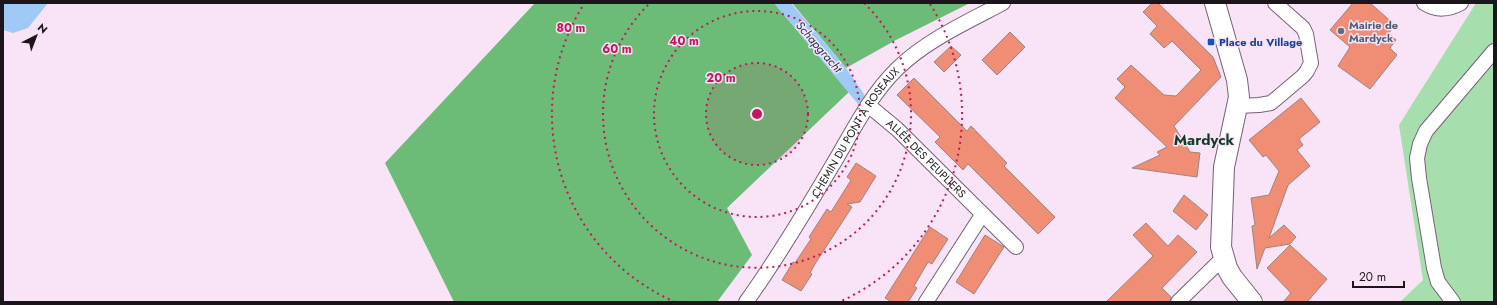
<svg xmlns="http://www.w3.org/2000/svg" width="1497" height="305" viewBox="0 0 1497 305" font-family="Jost,sans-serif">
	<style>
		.green { fill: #a6dfad }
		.forest { fill: #6cbc78 }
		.water { fill: #9fcaf5 }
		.building { fill: #ef8d75; stroke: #9d857f }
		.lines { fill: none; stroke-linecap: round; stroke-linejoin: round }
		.street-casing { stroke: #736271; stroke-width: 16 }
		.secondary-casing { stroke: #736271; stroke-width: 22 }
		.street { stroke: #fff; stroke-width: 14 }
		.secondary { stroke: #fff; stroke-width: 20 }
		.ring { fill: none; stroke: #c2185b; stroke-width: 2; stroke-dasharray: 2 4 }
		.service-dot { fill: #5c6f8a; stroke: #f8e4f6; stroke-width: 1.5 }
		.transit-dot { fill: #1a4fb4; stroke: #f8e4f6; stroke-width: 1.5 }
		.labels { text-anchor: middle; stroke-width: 3; stroke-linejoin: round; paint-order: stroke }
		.service-label { font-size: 11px; font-weight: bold; fill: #4e5e75; stroke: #f8e4f6; text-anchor: start }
		.transit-label { font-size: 11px; font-weight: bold; fill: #164399; stroke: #f8e4f6; text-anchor: start }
		.street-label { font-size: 11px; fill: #1c151b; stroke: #f8e4f6 }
		.water-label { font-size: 12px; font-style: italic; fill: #13324d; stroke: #f8e4f6 }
		.district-label { font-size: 15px; font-weight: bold; fill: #0f3c28; stroke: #f8e4f6 }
		.centre { fill: #c2185b; stroke: #f8e4f6; stroke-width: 2 }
		.ring-label { font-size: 12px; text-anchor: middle; font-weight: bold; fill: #c2185b; stroke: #f8e4f6; stroke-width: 3; stroke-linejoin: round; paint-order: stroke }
	</style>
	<rect width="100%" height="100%" fill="#f8e4f6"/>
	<path class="green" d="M 1476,3 L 1494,3 L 1494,302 L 1400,302 L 1423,280 L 1399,125 Z"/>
	<path class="forest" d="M 535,3 L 774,3 L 849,92 L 727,208 L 752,255 L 717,302 L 454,302 L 385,163 Z
		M 792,3 L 970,3 L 896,40 L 846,68 Z"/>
	<path class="water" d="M 3,3 L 48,3 L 28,28 L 13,33 L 3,30 Z
		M 774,3 L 791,3 L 846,68 L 864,94 L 866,99 L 858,104 Z"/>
	<path class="building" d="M 1152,3 L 1158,3 L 1213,57 L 1221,77 L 1174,126 L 1190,152 L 1200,153 L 1197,177 L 1132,168 L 1160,155 L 1157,152 L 1167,147 L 1115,98 L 1125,87 L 1117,79 L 1131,65 L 1164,95 L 1176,96 L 1201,70 L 1172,41 L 1164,48 L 1150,34 L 1157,26 L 1143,12 Z
		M 1353,3 L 1370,3 L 1395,25 L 1389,33 L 1396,40 L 1390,48 L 1397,55 L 1370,89 L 1338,66 L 1350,47 L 1330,30 Z
		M 1010,32 L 1025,47 L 997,75 L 982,60 Z
		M 951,46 L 961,55 L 944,72 L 934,62 Z
		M 914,78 L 967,131 L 971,126 L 1007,163 L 1004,166 L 1055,217 L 1038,234 L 968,164 L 963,170 L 935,142 L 940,137 L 897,95 Z
		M 1301,98 L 1320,122 L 1299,139 L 1303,145 L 1297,150 L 1310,166 L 1288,185 L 1269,238 L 1284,225 L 1296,237 L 1290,244 L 1265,248 L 1257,269 L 1252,226 L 1255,225 L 1251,198 L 1269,195 L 1279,171 L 1266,155 L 1263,157 L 1249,140 Z
		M 856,163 L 876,176 L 860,202 L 847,204 L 852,207 L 815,264 L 810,273 L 812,274 L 801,291 L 782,280 L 793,262 L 795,263 L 811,239 L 809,237 L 827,209 L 831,212 L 851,180 L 847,177 Z
		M 1184,195 L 1208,215 L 1196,230 L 1173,211 Z
		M 1146,223 L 1168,246 L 1178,235 L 1197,252 L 1162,288 L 1171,297 L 1170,302 L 1106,302 L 1153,256 L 1133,235 Z
		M 930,227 L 948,239 L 932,264 L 928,262 L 914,286 L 917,288 L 908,302 L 892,302 L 885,298 Z
		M 985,235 L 1004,247 L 974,294 L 956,282 Z
		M 1290,245 L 1327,279 L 1307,302 L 1283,302 L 1291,293 L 1267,268 Z"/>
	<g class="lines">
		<g class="street-casing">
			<g id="street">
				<path d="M 1424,3 C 1437,11 1448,10 1461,3"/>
				<path id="s1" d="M 868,105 L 897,129 L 1016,247"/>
				<path d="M 1237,106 L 1259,105 L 1271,103 L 1303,76 L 1307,71 L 1311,63 L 1306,34 L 1303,28 L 1275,3"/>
				<path id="s2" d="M 746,302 C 777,259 805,212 832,166 C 852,133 869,96 898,68 C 927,40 967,22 1003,3"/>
				<path d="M 926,302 L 982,215"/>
				<path d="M 1178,302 L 1223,258"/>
				<path d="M 1453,302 L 1438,282 L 1434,268 L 1419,178 L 1417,158 L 1420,144 L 1426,131 L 1494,51"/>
			</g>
		</g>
		<g class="secondary-casing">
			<path id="secondary" d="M 1215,3 L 1237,80 L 1239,97 L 1224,167 L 1221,247 L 1227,268 L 1232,277 L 1252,302"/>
		</g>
		<use href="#street" class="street"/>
		<use href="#secondary" class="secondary"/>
	</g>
	<circle cx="757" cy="114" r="51" fill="#c2185b" fill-opacity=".12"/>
	<g class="ring">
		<circle cx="757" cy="114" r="51"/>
		<circle cx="757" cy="114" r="103"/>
		<path d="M864 3A154 154 0 1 1 650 3"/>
		<path d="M675 302A205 205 0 0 1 584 4M930 4A205 205 0 0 1 839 302"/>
	</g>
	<circle class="service-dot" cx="1341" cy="31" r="4"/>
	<rect class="transit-dot" x="1207" y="38" width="8" height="8" rx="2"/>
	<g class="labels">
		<g class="service-label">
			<text x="1349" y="29">Mairie de<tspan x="1349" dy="13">Mardyck</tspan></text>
		</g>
		<g class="transit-label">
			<text x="1219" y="46">Place du Village</text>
		</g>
		<g class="street-label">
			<text dy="4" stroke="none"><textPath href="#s2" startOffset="202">CHEMIN DU PONT À ROSEAUX</textPath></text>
			<text dy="4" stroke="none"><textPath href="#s1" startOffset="79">ALLÉE DES PEUPLIERS</textPath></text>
		</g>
		<g class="water-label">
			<text transform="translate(819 47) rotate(49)" y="4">Schapgracht</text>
		</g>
		<g class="district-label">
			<text x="1204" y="145">Mardyck</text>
		</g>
	</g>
	<circle cx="757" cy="114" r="6" class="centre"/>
	<g class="ring-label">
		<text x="571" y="32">80 m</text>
		<text x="684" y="45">40 m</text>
		<text x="617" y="53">60 m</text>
		<text x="721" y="82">20 m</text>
	</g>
	<rect width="1497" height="305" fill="none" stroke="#1c151b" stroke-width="8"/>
	<g transform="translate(36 36) rotate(42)" stroke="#f8e4f6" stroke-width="3" paint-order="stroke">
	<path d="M0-3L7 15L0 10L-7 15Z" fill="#1c151b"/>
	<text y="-6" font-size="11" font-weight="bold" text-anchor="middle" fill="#1c151b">N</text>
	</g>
	<path d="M1353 281v6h51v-6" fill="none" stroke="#1c151b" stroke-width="2"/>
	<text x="1359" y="281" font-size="12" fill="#1c151b" stroke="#f8e4f6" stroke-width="3" paint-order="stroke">20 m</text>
</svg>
